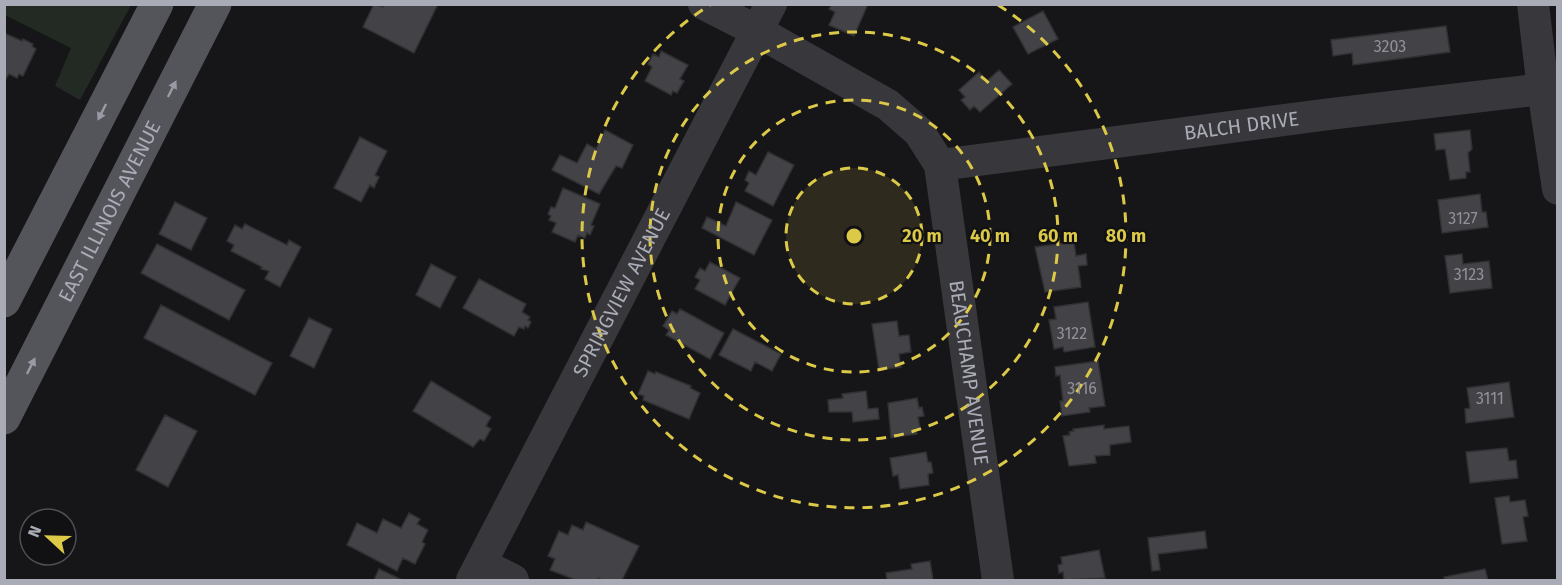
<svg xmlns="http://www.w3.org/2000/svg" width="1562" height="585" viewBox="0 0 1562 585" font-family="'Fira Sans',sans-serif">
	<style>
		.green { fill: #232a24 }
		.building { fill: #434347; stroke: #313033; stroke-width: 1.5 }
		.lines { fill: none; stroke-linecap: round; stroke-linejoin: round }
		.minor { stroke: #38373c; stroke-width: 32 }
		.major { stroke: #54545b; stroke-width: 33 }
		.oneway { fill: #989aa4 }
		.ring { fill: none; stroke: #ddc948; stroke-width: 3; stroke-dasharray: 10 8 }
		.labels { text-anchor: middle; stroke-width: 4.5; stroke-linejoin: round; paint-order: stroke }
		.number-label { font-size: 16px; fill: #90919a }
		.street-label { font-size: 20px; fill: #a9abb6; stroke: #111113 }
		.centre { fill: #ddc948; stroke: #111113; stroke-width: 3 }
		.ring-label { font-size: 18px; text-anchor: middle; font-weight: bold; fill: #ddc948; stroke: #111113; stroke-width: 4.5; stroke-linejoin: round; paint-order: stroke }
	</style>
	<rect width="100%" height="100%" fill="#161618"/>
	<path class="green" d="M 4,5 L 5,4 L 131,5 L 80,100 L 55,86 L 71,48 L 5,15 Z"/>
	<path class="building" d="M 374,4 L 383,7 L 384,4 L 438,4 L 414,53 L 363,27 Z
		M 832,4 L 868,4 L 854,36 L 829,25 L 835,12 L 829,9 Z
		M 1043,11 L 1058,39 L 1028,54 L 1013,27 Z
		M 1446,26 L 1450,52 L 1353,65 L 1352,53 L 1333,56 L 1331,40 Z
		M 4,33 L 22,41 L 23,39 L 33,44 L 32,46 L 36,49 L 23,76 L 19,74 L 17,78 L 9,74 L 4,82 Z
		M 661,51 L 688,65 L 680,79 L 684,81 L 677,93 L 673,91 L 671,95 L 645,81 L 652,67 L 648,64 L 653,54 L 659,57 Z
		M 999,70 L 1012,84 L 980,112 L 974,106 L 970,110 L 961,100 L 965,97 L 959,90 L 979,72 L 987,81 Z
		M 605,130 L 633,145 L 622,168 L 616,166 L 599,194 L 552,170 L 560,155 L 577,163 L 587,144 L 596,149 Z
		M 1470,130 L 1472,149 L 1468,153 L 1470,172 L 1466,172 L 1466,178 L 1450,180 L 1445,149 L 1436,150 L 1434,134 Z
		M 360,137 L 387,151 L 375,175 L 379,177 L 374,188 L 370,185 L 361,202 L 334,188 Z
		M 768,152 L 794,165 L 773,206 L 745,191 L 749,183 L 745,180 L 749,171 L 756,175 Z
		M 563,188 L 600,204 L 591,225 L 594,226 L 590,235 L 587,233 L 585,238 L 578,235 L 575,242 L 552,232 L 556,223 L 549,220 L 551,216 L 548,214 L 551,207 L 555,208 Z
		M 1480,194 L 1482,212 L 1486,212 L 1488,227 L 1442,233 L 1438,200 Z
		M 175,202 L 207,218 L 191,250 L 159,234 Z
		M 736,202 L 772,220 L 754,255 L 702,228 L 707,217 L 726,226 Z
		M 245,224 L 287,245 L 289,240 L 301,247 L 280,287 L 265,279 L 269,271 L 261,269 L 262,267 L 231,251 L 234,245 L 227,241 L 235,225 L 242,229 Z
		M 1074,242 L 1076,256 L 1086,254 L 1087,265 L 1078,266 L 1081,287 L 1045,292 L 1035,247 Z
		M 157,244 L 245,290 L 229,320 L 141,273 Z
		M 1462,254 L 1463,264 L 1489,261 L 1492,288 L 1450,293 L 1445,256 Z
		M 710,262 L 740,278 L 725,305 L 695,289 L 700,280 L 695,277 L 700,268 L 705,271 Z
		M 431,264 L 456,277 L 440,308 L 416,295 Z
		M 479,279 L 526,304 L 522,312 L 530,317 L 528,320 L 531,322 L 528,328 L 525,326 L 524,329 L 519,327 L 514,336 L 463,308 Z
		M 1088,302 L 1095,347 L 1064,352 L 1063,347 L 1054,349 L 1049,320 L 1056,319 L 1054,307 Z
		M 161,305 L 272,363 L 255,395 L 144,338 Z
		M 680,309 L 724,333 L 710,359 L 666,335 L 669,330 L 663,326 L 672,311 L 677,314 Z
		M 309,318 L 332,329 L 314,368 L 290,356 Z
		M 897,321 L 899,336 L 909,335 L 911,352 L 899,354 L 901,367 L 879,370 L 872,324 Z
		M 733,329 L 781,354 L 772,371 L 755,362 L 751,371 L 719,355 Z
		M 1098,361 L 1105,406 L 1089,408 L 1090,412 L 1062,416 L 1060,401 L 1063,401 L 1060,375 L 1056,376 L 1055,367 Z
		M 648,371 L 655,374 L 656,372 L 691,386 L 690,388 L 700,393 L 689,419 L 643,400 L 644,396 L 638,394 Z
		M 431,381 L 491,417 L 486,426 L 491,429 L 484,441 L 480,439 L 473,447 L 413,411 Z
		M 1509,382 L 1514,417 L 1466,423 L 1465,409 L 1470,408 L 1467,388 Z
		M 866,391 L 868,409 L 878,408 L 879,419 L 853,422 L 852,412 L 829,412 L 828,400 L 843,398 L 842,394 Z
		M 917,398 L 919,408 L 922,407 L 924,416 L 918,417 L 920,428 L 916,429 L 917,434 L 891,438 L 888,403 Z
		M 165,415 L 197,431 L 168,487 L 136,470 Z
		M 1104,425 L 1104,429 L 1129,426 L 1131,442 L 1110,445 L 1110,455 L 1095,456 L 1096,463 L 1069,466 L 1063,436 L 1070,435 L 1069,432 L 1074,431 L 1073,429 Z
		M 1507,448 L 1509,461 L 1516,460 L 1518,478 L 1470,483 L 1466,452 Z
		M 926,452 L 928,462 L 931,462 L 933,473 L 928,474 L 929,485 L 900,489 L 898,475 L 893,476 L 890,458 Z
		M 1509,496 L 1510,502 L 1525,500 L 1528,516 L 1523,517 L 1527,541 L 1502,544 L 1495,498 Z
		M 409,513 L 420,519 L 417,524 L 428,530 L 422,542 L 425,544 L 415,564 L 403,558 L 397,571 L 347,545 L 357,523 L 377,533 L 383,519 L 401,528 Z
		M 586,522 L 639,546 L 622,580 L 602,580 L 598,578 L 597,580 L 576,580 L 550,570 L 555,559 L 548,556 L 559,531 L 568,535 L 572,525 L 583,530 Z
		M 1205,531 L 1207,548 L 1158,554 L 1160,570 L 1152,571 L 1148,538 Z
		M 1099,550 L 1105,578 L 1064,580 L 1063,572 L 1059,573 L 1058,565 L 1062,564 L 1061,557 Z
		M 930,561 L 933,580 L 887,580 L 886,573 L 912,569 L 911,564 Z
		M 379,569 L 402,580 L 374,580 Z
		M 1485,569 L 1488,580 L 1445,580 L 1444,577 Z"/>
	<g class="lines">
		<g class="minor">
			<path id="s1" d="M 704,4 L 757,31 L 888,105 L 919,132 L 940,165 L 998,580"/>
			<path d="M 1533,4 L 1543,89 L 1558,189"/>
			<path id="s2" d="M 940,165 L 1330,114 L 1543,89"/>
			<path d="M 481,564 L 513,580"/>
			<path id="s3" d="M 472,580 L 771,4"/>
		</g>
		<g class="major">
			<path d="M 4,301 L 157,4"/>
			<path id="s4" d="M 4,418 L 215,4"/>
		</g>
	</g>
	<defs><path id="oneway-solid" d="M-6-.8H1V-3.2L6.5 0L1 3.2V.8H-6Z" transform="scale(1.5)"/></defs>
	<g class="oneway">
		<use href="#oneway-solid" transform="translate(172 89) rotate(-63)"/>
		<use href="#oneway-solid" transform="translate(102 112) rotate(117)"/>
		<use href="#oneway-solid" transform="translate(31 366) rotate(-63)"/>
	</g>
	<circle cx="854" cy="236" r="68" fill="#ddc948" fill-opacity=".12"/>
	<g class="ring">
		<circle cx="854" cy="236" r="68"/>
		<circle cx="854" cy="236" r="136"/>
		<circle cx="854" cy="236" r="204"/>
		<path d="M998 5A272 272 0 1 1 710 5"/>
	</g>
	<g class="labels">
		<g class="number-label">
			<text x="1390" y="52">3203</text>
			<text x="1463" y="224">3127</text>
			<text x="1469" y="280">3123</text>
			<text x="1072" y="339">3122</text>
			<text x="1082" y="394">3116</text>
			<text x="1490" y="404">3111</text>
		</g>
		<g class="street-label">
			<text dy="7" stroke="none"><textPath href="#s2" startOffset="304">BALCH DRIVE</textPath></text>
			<text dy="7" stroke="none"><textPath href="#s4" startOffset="232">EAST ILLINOIS AVENUE</textPath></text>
			<text dy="7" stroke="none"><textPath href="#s3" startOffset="324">SPRINGVIEW AVENUE</textPath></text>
			<text dy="7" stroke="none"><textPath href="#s1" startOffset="500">BEAUCHAMP AVENUE</textPath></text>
		</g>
	</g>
	<circle cx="854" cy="236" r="9" class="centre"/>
	<g class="ring-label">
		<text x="922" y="242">20 m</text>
		<text x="990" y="242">40 m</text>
		<text x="1058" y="242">60 m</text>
		<text x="1126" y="242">80 m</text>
	</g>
	<rect width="1562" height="585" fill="none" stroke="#a9abb6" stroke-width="12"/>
	<g transform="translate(48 537) rotate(292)"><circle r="28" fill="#111113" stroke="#4e4f54" stroke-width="1.5"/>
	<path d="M0-4.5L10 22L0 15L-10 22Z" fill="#ddc948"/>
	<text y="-9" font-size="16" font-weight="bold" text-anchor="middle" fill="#a9abb6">N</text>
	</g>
</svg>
